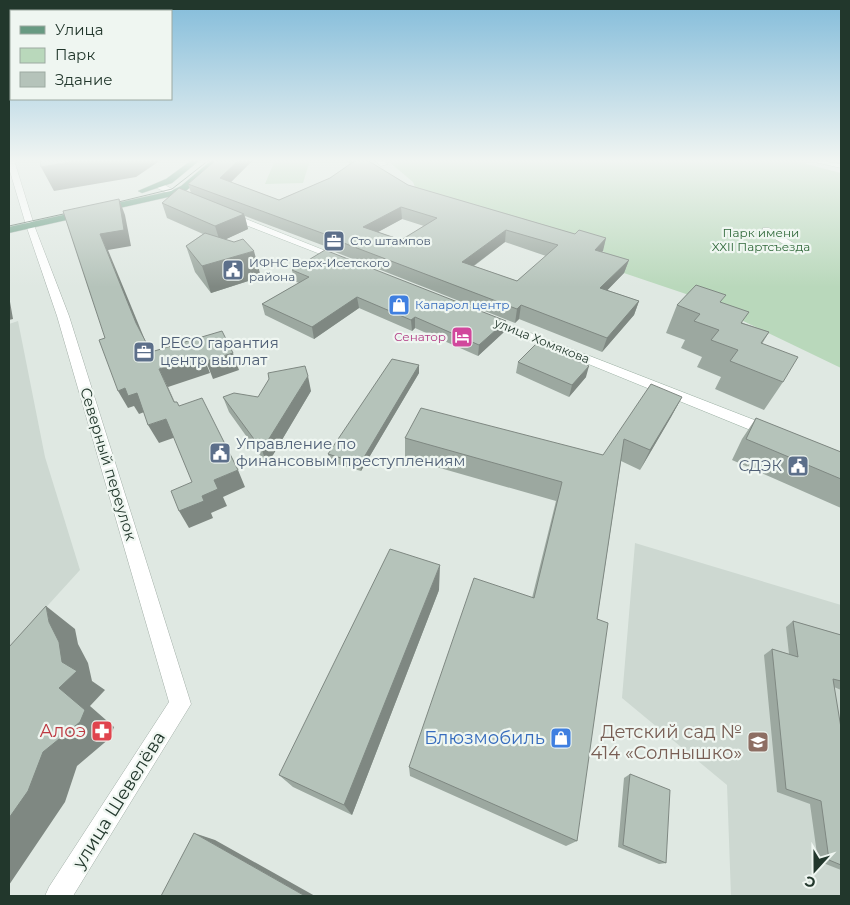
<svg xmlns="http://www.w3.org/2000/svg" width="850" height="905" viewBox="0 0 850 905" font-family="Montserrat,sans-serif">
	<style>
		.built { fill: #cdd8d1 }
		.green { fill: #b9d8bb }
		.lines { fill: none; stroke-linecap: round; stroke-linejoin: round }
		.street-casing { stroke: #a3afa8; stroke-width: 1 }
		.secondary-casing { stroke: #9fb3a7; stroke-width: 1 }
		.primary-casing { stroke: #bdc3c0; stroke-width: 1 }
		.street { fill: #fff; fill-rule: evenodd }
		.secondary { fill: #fff; fill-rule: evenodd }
		.primary { fill: #689a82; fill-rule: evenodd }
		.tram { stroke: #5c7367; stroke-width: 1 }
		.wall { fill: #9ca8a0; fill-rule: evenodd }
		.shaded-wall { fill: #7f8882 }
		.building { fill: #b5c3ba; stroke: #7f8882; fill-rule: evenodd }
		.labels { text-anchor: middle; stroke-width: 4.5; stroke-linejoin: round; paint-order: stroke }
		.far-park-label { font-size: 12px; fill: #30693a; stroke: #eff6f1 }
		.far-service-label { font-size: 12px; fill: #4e5e75; stroke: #eff6f1; text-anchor: start }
		.far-shop-label { font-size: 12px; fill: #366cbe; stroke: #eff6f1; text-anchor: start }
		.far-hotel-label { font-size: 12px; fill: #b23c85; stroke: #eff6f1; text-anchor: end }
		.far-street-label { font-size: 12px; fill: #22372c; stroke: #eff6f1 }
		.service-label { font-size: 15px; fill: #4e5e75; stroke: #eff6f1; text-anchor: start }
		.street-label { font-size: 15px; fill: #22372c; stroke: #eff6f1 }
		.near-health-label { font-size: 18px; fill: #be3a42; stroke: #eff6f1; text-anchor: end }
		.near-education-label { font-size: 18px; fill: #785e54; stroke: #eff6f1; text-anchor: end }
		.near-shop-label { font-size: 18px; fill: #366cbe; stroke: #eff6f1; text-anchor: end }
		.near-street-label { font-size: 18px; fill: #22372c; stroke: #eff6f1 }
	</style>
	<rect width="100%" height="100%" fill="#dfe8e2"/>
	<path class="built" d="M 18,321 L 45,457 L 80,570 L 9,648 L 9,324 Z
		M 635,543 L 841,605 L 841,896 L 731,896 L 727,785 L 622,698 Z"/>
	<path class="green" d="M 275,160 L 310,160 L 303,183 L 265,184 Z
		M 791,160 L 841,173 L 841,368 L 689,295 L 612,269 L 603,251 L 417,192 L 413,182 L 388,161 Z"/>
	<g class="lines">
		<g class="street-casing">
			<path id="street" d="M 9,160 L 14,160 L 34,225 L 69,316 L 191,704 L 73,896 L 45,896 L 49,887 L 169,702 L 57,316 L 26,225 L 9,168 Z
				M 374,160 L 383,160 L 388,164 L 381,166 Z
				M 763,228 L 769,228 L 795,244 L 787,246 L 763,232 Z"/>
		</g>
		<g class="secondary-casing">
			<path id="secondary" d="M 815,160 L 841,164 L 841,168 L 815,162 Z
				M 157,184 L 163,184 L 191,199 L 184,201 L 157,188 Z
				M 225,213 L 231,213 L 346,259 L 338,261 L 225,217 Z
				M 487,316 L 775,428 L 777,432 L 775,436 L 765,436 L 483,321 L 483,317 Z"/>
		</g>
		<g class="primary-casing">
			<path id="primary" d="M 192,160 L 200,160 L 172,183 L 142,193 L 138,191 L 166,179 Z
				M 212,160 L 220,160 L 187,190 L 177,195 L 9,233 L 9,227 L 171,191 L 181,186 Z"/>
		</g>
		<use href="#street" class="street"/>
		<use href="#secondary" class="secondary"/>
		<use href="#primary" class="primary"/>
		<path class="tram" d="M 106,205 L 172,189 L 209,160
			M 9,226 L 77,211"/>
	</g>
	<path class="wall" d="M 216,160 L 253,160 L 231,182 L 279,200 L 330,178 L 351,164 L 345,160 L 371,160 L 368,161 L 408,185 L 575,234 L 606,238 L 602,252 L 629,260 L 624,273 L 607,290 L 639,301 L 634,315 L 602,352 L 519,319 L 515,323 L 330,250 L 330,248 L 245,216 L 248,229 L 226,239 L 261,277 L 211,293 L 195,272 L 186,246 L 203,234 L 167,218 L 162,203 L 191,193 L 188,184 ZM 402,219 L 424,226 L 401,240 L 378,232 ZM 505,242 L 546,256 L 517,281 L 474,266 Z
		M 292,270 L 506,321 L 504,332 L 478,356 L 415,328 L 412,331 L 359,308 L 314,339 L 265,315 L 262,304 L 299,283 L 294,281 Z
		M 722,303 L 743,323 L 769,332 L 762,344 L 783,382 L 764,410 L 715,389 L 721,377 L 697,367 L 702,357 L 681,348 L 685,340 L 666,333 L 677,305 Z
		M 518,362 L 586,377 L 569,397 L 516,373 Z
		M 419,365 L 419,373 L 361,471 L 330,462 L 328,454 Z
		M 311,391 L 267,465 L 229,412 L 223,397 L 258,397 Z
		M 682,397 L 671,417 L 640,470 L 621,461 L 597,619 L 577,841 L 566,846 L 410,776 L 409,767 L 532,598 L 556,501 L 405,458 L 405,438 L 603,455 Z
		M 756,418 L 841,452 L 841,508 L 732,460 L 742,439 Z
		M 439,590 L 352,815 L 293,787 L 279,775 Z
		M 793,621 L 841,635 L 841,690 L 834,687 L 841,728 L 841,870 L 818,861 L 810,804 L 777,792 L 764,655 L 772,649 L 789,654 L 786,627 Z
		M 630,774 L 666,863 L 659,864 L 618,847 L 624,778 Z"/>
	<path class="shaded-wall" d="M 83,160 L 161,160 L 136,177 L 54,191 L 41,167 Z
		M 239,160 L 253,160 L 223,190 L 220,178 Z
		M 119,199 L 125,215 L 131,246 L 108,250 L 145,340 L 136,323 L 100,234 Z
		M 401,207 L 402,219 L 365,239 L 363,227 Z
		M 244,214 L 248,229 L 220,242 L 215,226 Z
		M 506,230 L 505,242 L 461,275 L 462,262 Z
		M 606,238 L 603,251 L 591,263 L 595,250 Z
		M 254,251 L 261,277 L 211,293 L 202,266 Z
		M 629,260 L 624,273 L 596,302 L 600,288 Z
		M 9,296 L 13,319 L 9,320 Z
		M 357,297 L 359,308 L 314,339 L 312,327 Z
		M 639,301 L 634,315 L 602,352 L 607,338 Z
		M 521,305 L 519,319 L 515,323 L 517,309 Z
		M 415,317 L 415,328 L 412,331 L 411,320 Z
		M 506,321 L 504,332 L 478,356 L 479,345 Z
		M 233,353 L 239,370 L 213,379 L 206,361 Z
		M 203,356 L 210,373 L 168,387 L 183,420 L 159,369 Z
		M 419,365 L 419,373 L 361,471 L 360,464 Z
		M 589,366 L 586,377 L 569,397 L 572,385 Z
		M 308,376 L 311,391 L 267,465 L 262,450 Z
		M 125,388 L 137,393 L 147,411 L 139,414 L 134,406 L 128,408 L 118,391 Z
		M 682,397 L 671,417 L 640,470 L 650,450 Z
		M 166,419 L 176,437 L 159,443 L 148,425 Z
		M 238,470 L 245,487 L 223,497 L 227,506 L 211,513 L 213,518 L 189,528 L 179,511 L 202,496 L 214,480 Z
		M 440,565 L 439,590 L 352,815 L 344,805 Z
		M 46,606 L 75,629 L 78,644 L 88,663 L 92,681 L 105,690 L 90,706 L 114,727 L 110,738 L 77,766 L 65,802 L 9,885 L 9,818 L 59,688 L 62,662 L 49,622 Z
		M 194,833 L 215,840 L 315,896 L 305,896 Z"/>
	<path class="building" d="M 40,160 L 83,160 L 41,167 Z
		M 216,160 L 239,160 L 220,178 L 279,200 L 330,178 L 356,160 L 367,160 L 408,185 L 575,234 L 579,230 L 606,238 L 595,250 L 629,260 L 600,288 L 639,301 L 607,338 L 521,305 L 517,309 L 328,237 L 330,236 L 188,184 ZM 401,207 L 437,218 L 401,240 L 363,227 ZM 506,230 L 558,245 L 517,281 L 462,262 Z
		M 179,188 L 244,214 L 215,226 L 162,203 Z
		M 119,199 L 124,230 L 100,234 L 136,323 L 151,352 L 222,331 L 233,353 L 206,361 L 203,356 L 159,369 L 174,402 L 177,402 L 179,406 L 202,398 L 238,470 L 214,480 L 218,489 L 202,496 L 204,501 L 179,511 L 171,491 L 192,482 L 166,419 L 148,425 L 137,393 L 128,396 L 125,388 L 118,391 L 99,340 L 105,338 L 63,211 Z
		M 205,233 L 234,242 L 243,239 L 254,251 L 202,266 L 186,246 Z
		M 325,250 L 506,321 L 479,345 L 415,317 L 411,320 L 357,297 L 312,327 L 262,304 L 309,277 L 292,270 Z
		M 696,285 L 726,295 L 720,302 L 749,312 L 741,323 L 769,332 L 761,343 L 798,357 L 783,382 L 730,361 L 738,350 L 711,340 L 719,330 L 694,321 L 700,314 L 677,305 Z
		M 536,344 L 589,366 L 572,385 L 518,362 Z
		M 392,359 L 419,365 L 360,464 L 328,454 Z
		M 305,366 L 308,376 L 262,450 L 223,397 L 234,393 L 258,397 L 269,379 L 268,373 Z
		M 651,384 L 682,397 L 650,450 L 624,439 L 597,619 L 608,623 L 577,841 L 409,767 L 474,578 L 534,598 L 562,482 L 405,438 L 421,408 L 603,455 Z
		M 756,418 L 841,452 L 841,479 L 746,439 Z
		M 390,549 L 440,565 L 344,805 L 279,775 Z
		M 46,606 L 49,622 L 59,642 L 62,662 L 77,671 L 59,688 L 85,710 L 80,722 L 43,752 L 28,791 L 9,818 L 9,647 Z
		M 793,621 L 841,635 L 841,681 L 833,679 L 841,728 L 841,865 L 829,860 L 821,801 L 786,789 L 772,649 L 798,657 Z
		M 630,774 L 670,790 L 666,863 L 623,845 Z
		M 194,833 L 305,896 L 161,896 Z"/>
	<linearGradient id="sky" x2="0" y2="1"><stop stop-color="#83bcda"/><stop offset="0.56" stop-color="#f1f5f2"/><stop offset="1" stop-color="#f1f5f2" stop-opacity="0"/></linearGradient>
	<rect width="850" height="287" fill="url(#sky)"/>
	<defs>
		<g id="office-square" transform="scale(1.125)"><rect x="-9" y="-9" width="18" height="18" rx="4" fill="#5c6f8a" stroke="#eff6f1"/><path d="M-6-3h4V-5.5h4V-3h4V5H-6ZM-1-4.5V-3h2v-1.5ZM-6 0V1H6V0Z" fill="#fff"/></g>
		<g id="civic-square" transform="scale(1.125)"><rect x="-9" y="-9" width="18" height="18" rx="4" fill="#5c6f8a" stroke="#eff6f1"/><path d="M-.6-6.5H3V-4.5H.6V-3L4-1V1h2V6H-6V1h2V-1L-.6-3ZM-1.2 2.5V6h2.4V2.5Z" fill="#fff"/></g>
		<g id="shop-square" transform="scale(1.125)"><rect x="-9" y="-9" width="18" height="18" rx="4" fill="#3f7fe0" stroke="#eff6f1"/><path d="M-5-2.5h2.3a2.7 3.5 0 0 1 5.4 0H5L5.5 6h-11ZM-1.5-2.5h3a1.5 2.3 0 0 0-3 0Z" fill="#fff"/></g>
		<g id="hotel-square" transform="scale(1.125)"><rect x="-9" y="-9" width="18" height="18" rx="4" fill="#d1479c" stroke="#eff6f1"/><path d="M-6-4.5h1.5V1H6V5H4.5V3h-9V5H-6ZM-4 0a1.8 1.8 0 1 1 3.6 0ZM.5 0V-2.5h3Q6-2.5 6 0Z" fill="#fff"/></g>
		<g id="pharmacy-square" transform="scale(1.125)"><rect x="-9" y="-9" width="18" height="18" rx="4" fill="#e0444e" stroke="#eff6f1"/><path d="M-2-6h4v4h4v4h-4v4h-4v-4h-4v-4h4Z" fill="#fff"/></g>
		<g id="school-square" transform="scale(1.125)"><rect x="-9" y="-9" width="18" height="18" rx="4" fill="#8d6e63" stroke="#eff6f1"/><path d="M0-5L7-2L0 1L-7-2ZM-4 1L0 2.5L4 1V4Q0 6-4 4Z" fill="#fff"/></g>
	</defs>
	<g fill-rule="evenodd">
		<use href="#office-square" x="334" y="241"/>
		<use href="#civic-square" x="233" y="270"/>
		<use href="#shop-square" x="399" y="305"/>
		<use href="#hotel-square" x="462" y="337"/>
		<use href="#office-square" x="144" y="352"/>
		<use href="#civic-square" x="220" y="453"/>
		<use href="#civic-square" x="798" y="466"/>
		<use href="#pharmacy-square" x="102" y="731"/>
		<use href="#shop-square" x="561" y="738"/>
		<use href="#school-square" x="758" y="742"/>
	</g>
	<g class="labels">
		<g class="far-park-label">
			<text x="761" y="237">Парк имени<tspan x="761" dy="14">XXII Партсъезда</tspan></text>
		</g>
		<g class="far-service-label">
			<text x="350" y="245">Сто штампов</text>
			<text x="249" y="267">ИФНС Верх-Исетского<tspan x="249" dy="14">района</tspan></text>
		</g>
		<g class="far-shop-label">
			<text x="415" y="309">Капарол центр</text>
		</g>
		<g class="far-hotel-label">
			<text x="446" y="341">Сенатор</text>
		</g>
		<g class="far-street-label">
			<text transform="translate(542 341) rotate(22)" y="4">улица Хомякова</text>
		</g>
		<g class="service-label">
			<text x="160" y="348">РЕСО гарантия<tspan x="160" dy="17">центр выплат</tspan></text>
			<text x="236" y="449">Управление по<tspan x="236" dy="17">финансовым преступлениям</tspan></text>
			<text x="782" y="471" text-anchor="end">СДЭК</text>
		</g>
		<g class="street-label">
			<text transform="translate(108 464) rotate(73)" y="5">Северный переулок</text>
		</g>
		<g class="near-health-label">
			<text x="86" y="737">Алоэ</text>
		</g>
		<g class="near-education-label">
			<text x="742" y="738">Детский сад №<tspan x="742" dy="21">414 «Солнышко»</tspan></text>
		</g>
		<g class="near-shop-label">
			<text x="545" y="744">Блюзмобиль</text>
		</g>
		<g class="near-street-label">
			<text transform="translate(119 800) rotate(-58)" y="6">улица Шевелёва</text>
		</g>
	</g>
	<rect width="850" height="905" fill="none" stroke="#22372c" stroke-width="20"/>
	<rect x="10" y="10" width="162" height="90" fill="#eff6f1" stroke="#9daaa2"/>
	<rect x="20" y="26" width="25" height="8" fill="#689a82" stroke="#9daaa2"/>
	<text x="55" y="35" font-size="15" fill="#22372c">Улица</text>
	<rect x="20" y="48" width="25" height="15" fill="#b9d8bb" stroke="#9daaa2"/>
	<text x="55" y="60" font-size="15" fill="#22372c">Парк</text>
	<rect x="20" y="72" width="25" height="15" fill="#b5c3ba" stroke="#9daaa2"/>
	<text x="55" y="85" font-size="15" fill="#22372c">Здание</text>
	<g transform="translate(815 870) rotate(201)" stroke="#eff6f1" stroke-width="4" paint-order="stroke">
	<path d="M0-4L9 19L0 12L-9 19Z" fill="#22372c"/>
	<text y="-8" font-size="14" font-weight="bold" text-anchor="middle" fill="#22372c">С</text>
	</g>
</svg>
